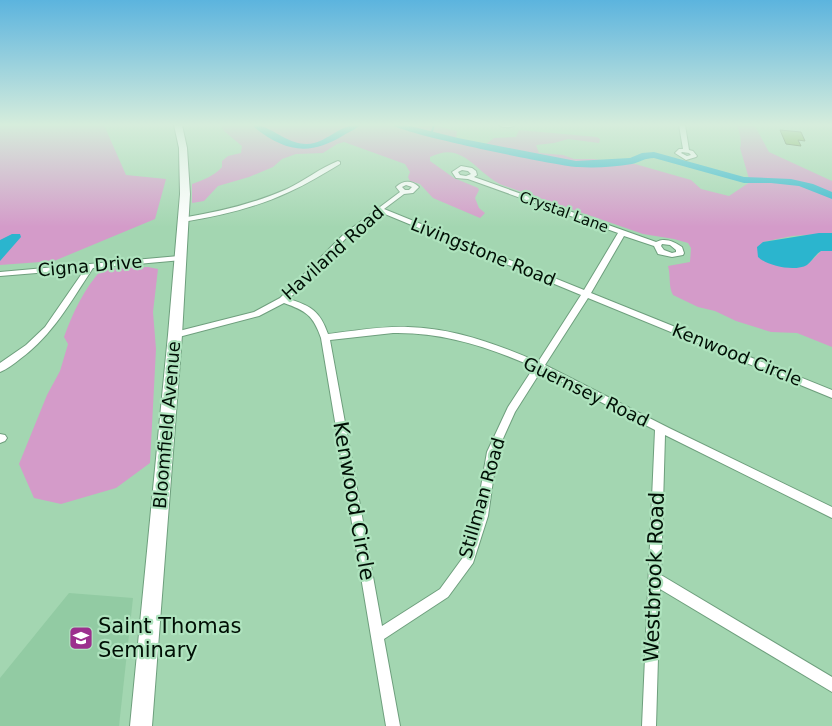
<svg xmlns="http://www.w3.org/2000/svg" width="832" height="726" viewBox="0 0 832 726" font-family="'DejaVu Sans',sans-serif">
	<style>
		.built { fill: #92cba3 }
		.green { fill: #d49bc9 }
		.water { fill: #2bb5ce }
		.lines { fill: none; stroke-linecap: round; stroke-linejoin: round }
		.stream { stroke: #2bb5ce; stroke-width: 2 }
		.river { fill: #2bb5ce; fill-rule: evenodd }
		.building { fill: #6ca43f; stroke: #3a5328 }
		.minor-casing { stroke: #6e9f7d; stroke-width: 2 }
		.primary-casing { stroke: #6e9f7d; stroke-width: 2 }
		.minor { fill: #fff; fill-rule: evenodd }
		.primary { fill: #fff; fill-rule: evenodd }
		.labels { text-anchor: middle; stroke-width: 4.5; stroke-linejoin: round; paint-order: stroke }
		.far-street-label { font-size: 15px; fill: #000f05; stroke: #afe3be }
		.street-label { font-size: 18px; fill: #000f05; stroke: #afe3be }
		.near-street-label { font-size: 21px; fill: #000f05; stroke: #afe3be }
		.near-poi-label { font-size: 21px; fill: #000f05; stroke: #afe3be; text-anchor: start }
	</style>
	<rect width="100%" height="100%" fill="#a3d6b1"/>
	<path class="built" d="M 69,593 L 133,598 L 119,726 L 0,726 L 0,678 Z"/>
	<path class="green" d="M 0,125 L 104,125 L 126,175 L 166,179 L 155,219 L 54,261 L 0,265 Z
		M 221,125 L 399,125 C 410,129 426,125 439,125 L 440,127 L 457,131 L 456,138 L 486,144 L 494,138 L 516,137 L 519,130 L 597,137 L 600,139 L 599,143 L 568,139 L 554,143 L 536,145 L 539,153 L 563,155 L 574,159 L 593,159 L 635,164 L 691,180 L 701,189 L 729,196 L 750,182 L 740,148 C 742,143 740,129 736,125 L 755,126 L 769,152 L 832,181 L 832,233 L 792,236 L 763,242 L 808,264 L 821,251 L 832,251 L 832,347 L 797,333 L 771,332 L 736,321 L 715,311 L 698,307 L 673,295 C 668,286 671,276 668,266 L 690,262 L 691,248 L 688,243 L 674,239 L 643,234 L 502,185 C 475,172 463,140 430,157 L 430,161 L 454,178 L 478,188 L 479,190 L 475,198 L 479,208 L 485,213 L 480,218 L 433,198 L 420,184 L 410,181 L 408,177 L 410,172 L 405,164 L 344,142 L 337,144 L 323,153 L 296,154 L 282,159 L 273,167 L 249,177 L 218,186 L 204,201 L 192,203 L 192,184 C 203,180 214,176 222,167 L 222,161 L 228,156 L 241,153 L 242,146 L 224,131 Z
		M 148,267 L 158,269 L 153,312 L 156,349 L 150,463 L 116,488 L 61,504 L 34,498 L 19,464 L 47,395 L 60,371 L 68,344 L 64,337 C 73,312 84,289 102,269 Z"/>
	<path class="water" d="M 819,233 L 832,233 L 832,251 L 821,251 C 815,255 812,261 807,265 C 795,272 767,266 758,257 L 757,247 L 763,242 Z
		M 12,234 L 20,234 L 21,237 L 0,261 L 0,240 Z"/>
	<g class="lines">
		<path class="stream" d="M 431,135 L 434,125"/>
		<path class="river" d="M 254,125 C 271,125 285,144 307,144 C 328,143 338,124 360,125 C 356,129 349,132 344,135 C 310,156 286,152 255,128 Z
			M 393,125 L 406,125 L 458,138 L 576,161 L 630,158 L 642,153 L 654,152 L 744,177 L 791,179 L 813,184 L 832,192 L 832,199 L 799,186 L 771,183 L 744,183 L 654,158 C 645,158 640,162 632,164 C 614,167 596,168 578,167 C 557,166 403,134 393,125 Z"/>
	</g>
	<path class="building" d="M 780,130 L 801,132 L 805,141 L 798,140 L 801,146 L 786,144 Z"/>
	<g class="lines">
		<g class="minor-casing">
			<path id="minor" d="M 499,125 L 515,125 C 511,128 503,128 499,125 Z
				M 679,125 L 685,125 L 689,150 L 693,151 L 697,156 L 696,157 L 686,160 L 675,153 L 679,149 L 683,149 ZM 682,152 L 689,153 L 691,155 L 687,156 L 681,153 Z
				M 338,161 L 340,162 L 340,164 C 323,174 307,184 289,192 C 255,208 219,216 182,222 L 179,220 L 182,218 C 218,212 253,204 287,189 C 304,181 320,168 338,161 Z
				M 461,166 L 472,168 L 476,171 L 477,175 L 474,177 L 656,242 C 665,237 675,242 682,247 L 684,253 L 683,255 L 672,257 L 658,254 L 654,246 L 624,236 L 591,293 L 832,390 L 832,398 L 588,298 L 545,365 L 669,428 L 832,507 L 832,518 L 665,435 L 661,575 L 832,677 L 832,692 L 660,589 L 656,726 L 642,726 L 655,430 L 541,371 L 515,412 L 497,452 L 488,516 L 473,563 L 448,597 L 384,639 L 400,726 L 386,726 L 321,338 C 313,315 306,311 284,303 L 259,316 L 175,338 L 171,335 L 175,332 L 254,312 L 280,298 L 344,234 L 400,192 L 396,187 C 403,180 412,180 419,187 L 413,193 L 404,194 L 384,209 L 584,290 L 618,233 L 468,179 L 456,178 L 452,172 ZM 462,170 L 468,171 L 471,174 L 466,176 L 460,175 L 458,172 ZM 406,185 L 412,187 L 409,190 L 405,190 L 402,187 ZM 380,212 L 581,295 L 538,362 C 497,344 453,328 408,327 C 381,326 355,331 328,334 C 320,311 311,306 289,299 L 348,236 ZM 662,244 L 670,245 L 676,250 L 676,252 L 672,253 L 664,250 L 661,246 ZM 393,333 C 443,332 488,347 534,367 L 508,407 L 487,452 L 476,516 L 464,556 L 440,589 L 382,626 L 330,340 Z
				M 179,256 L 182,256 L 182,260 L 93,268 C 71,301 53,335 20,359 C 14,364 7,369 0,372 L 0,363 L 26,345 L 45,327 L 85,269 L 0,276 L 0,272 Z
				M 0,434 L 5,435 L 7,438 L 5,441 L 0,443 Z"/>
		</g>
		<g class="primary-casing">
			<path id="primary" d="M 174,125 L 182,125 L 187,148 L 190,194 L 182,335 L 152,726 L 130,726 L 168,335 L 180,194 L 179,148 Z"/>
		</g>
		<use href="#minor" class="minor"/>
		<use href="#primary" class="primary"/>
	</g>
	<linearGradient id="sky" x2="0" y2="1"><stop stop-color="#5cb4de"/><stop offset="0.55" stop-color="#d6eddc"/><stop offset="1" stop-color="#d6eddc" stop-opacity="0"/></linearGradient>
	<rect width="832" height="227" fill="url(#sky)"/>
	<defs>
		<g id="school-square" transform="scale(1.25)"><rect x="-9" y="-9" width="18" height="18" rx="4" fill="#9c2f8e" stroke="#afe3be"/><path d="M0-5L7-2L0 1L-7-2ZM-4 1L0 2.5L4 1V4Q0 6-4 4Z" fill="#fff"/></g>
	</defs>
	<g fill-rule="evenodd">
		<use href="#school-square" x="81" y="638"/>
	</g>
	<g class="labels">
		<g class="far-street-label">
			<text transform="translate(564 212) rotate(20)" y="5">Crystal Lane</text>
		</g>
		<g class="street-label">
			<text transform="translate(483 252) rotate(22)" y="6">Livingstone Road</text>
			<text transform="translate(333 253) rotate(-42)" y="6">Haviland Road</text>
			<text transform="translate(90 266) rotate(-5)" y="6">Cigna Drive</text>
			<text transform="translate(737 355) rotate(22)" y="6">Kenwood Circle</text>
			<text transform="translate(586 392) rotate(26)" y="6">Guernsey Road</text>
			<text transform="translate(167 425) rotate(-85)" y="6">Bloomfield Avenue</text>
			<text transform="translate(482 498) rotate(-74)" y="6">Stillman Road</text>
		</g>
		<g class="near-street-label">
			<text transform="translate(354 501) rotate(80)" y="7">Kenwood Circle</text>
			<text transform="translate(654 577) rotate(-88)" y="7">Westbrook Road</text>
		</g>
		<g class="near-poi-label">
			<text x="98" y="633">Saint Thomas<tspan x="98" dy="24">Seminary</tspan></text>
		</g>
	</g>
</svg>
